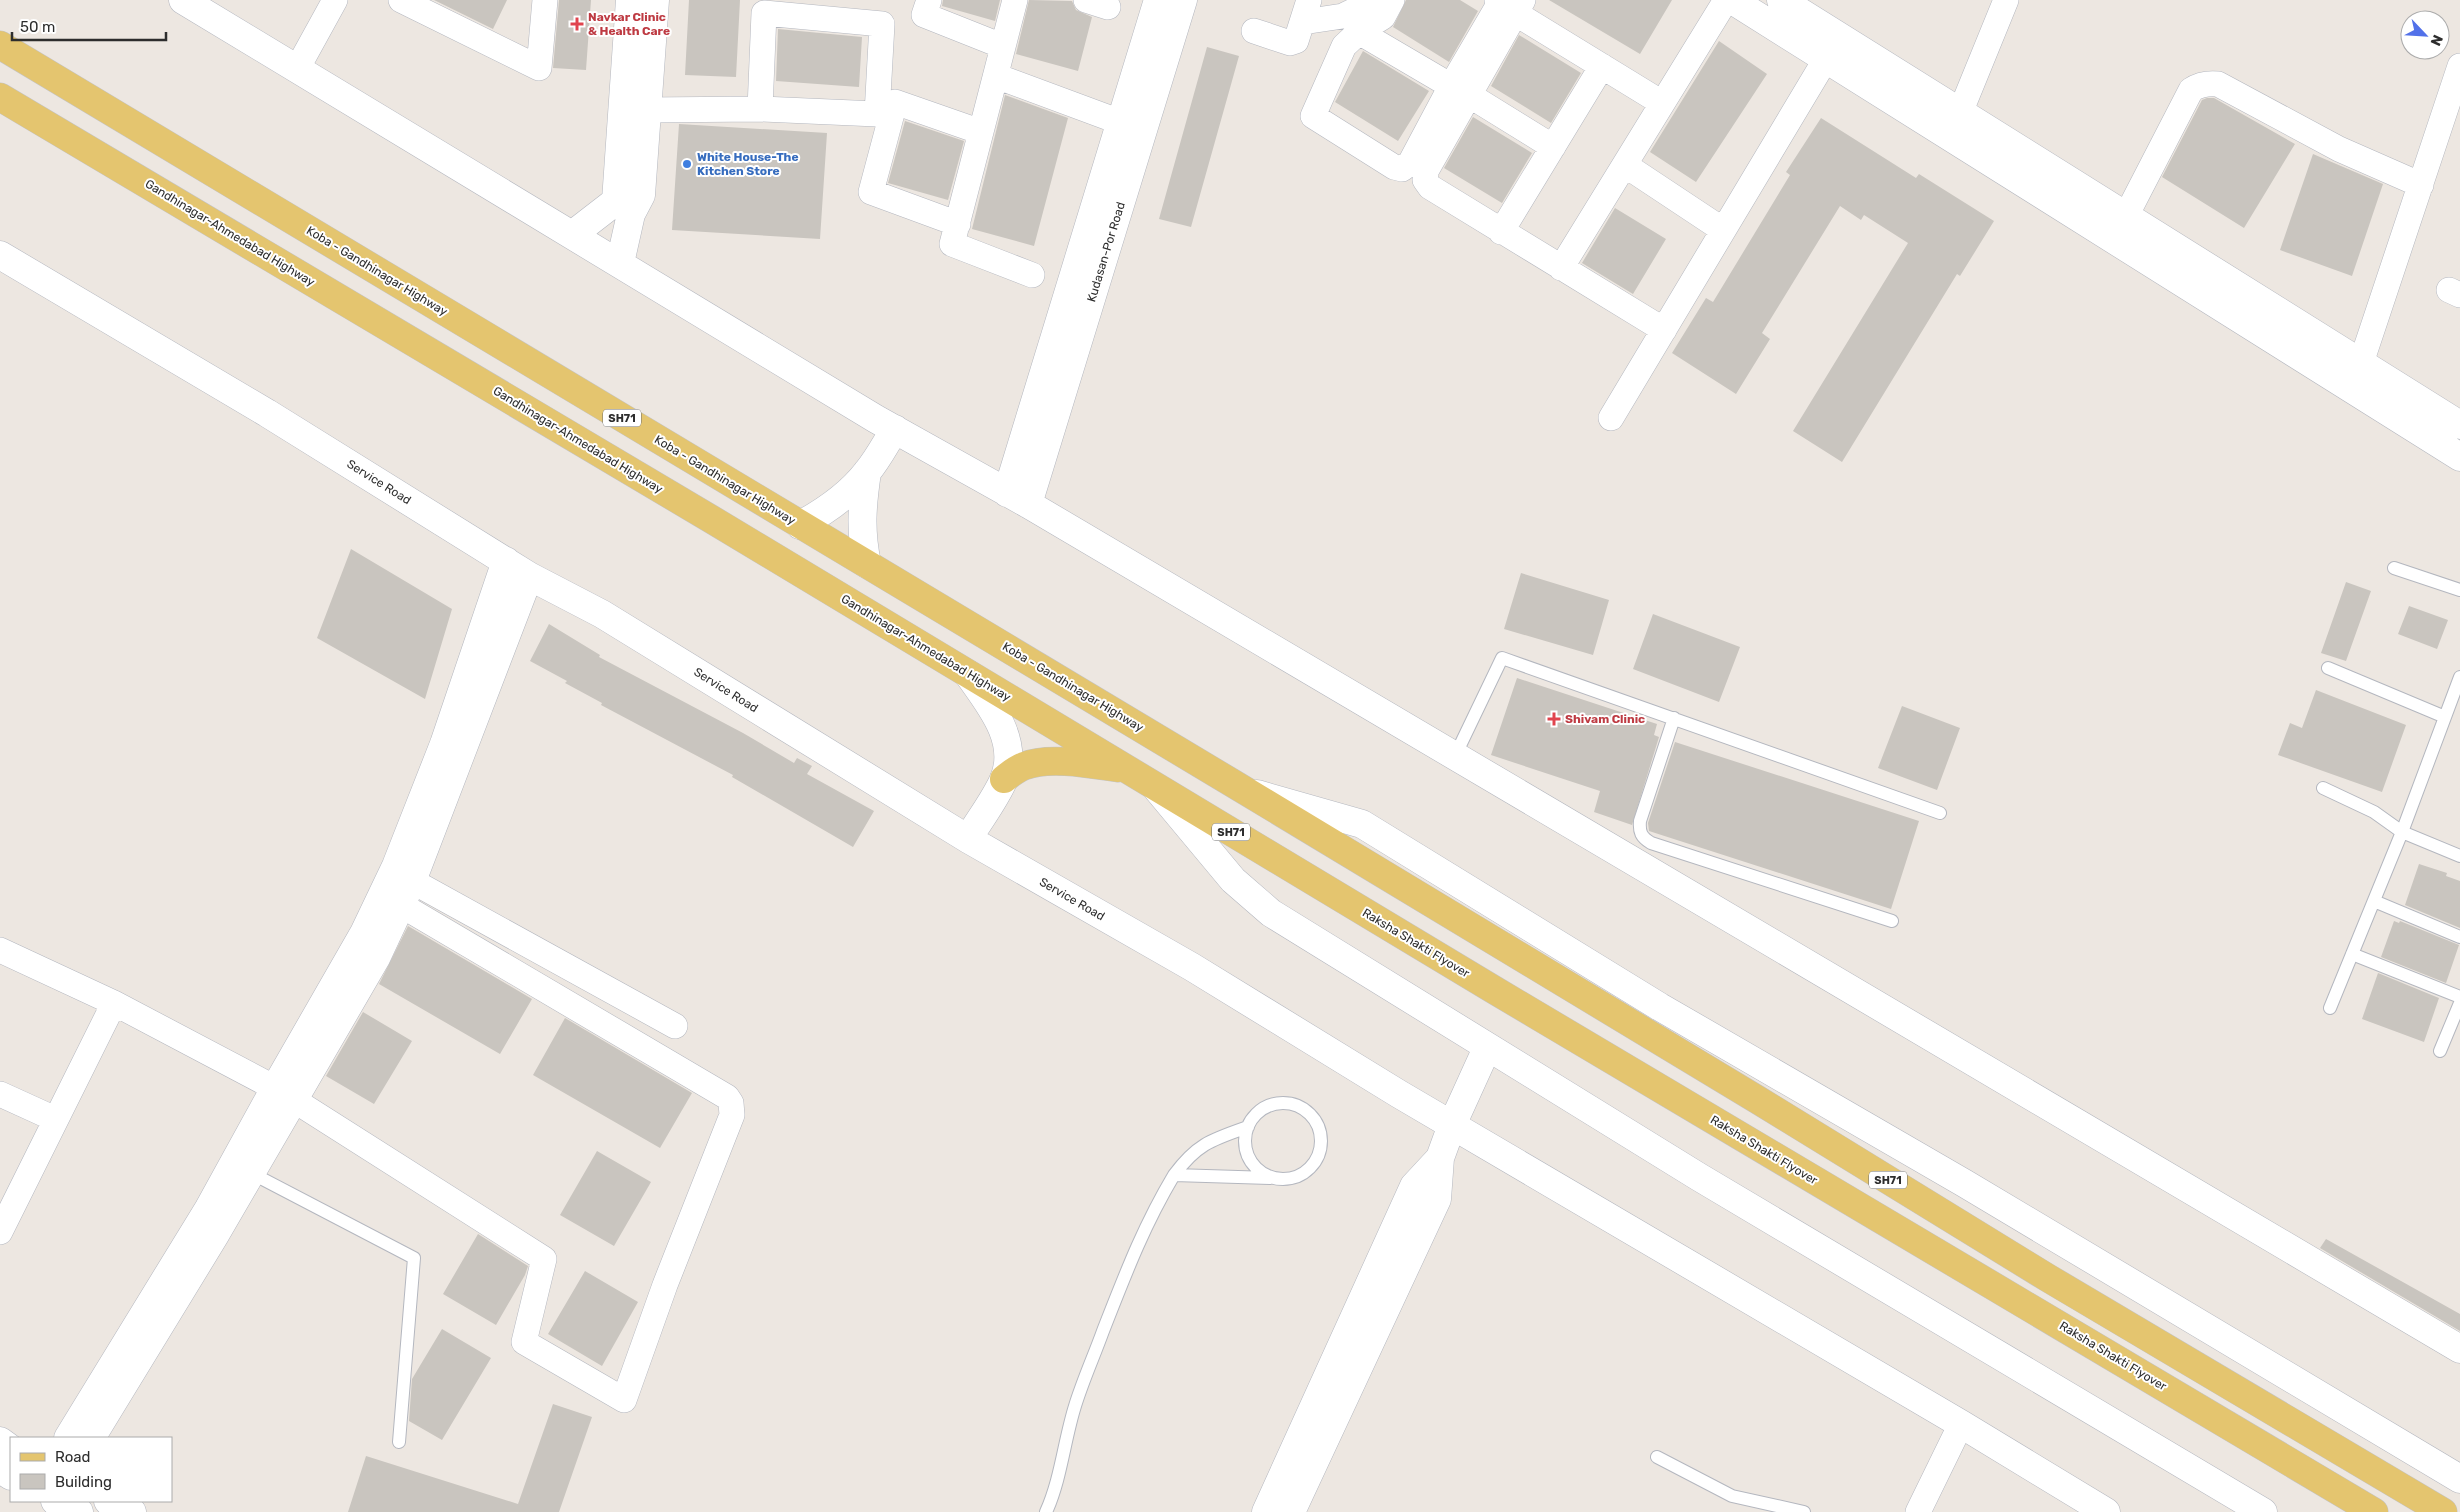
<svg xmlns="http://www.w3.org/2000/svg" width="2460" height="1512" viewBox="0 0 2460 1512" font-family="Rubik,sans-serif">
	<style>
		.building { fill: #c9c5bf }
		.lines { fill: none; stroke-linecap: round; stroke-linejoin: round }
		.service-casing { stroke: #b4b7bf; stroke-width: 14 }
		.minor-casing { stroke: #b4b7bf; stroke-width: 26 }
		.tertiary-casing { stroke: #b4b7bf; stroke-width: 29 }
		.secondary-casing { stroke: #b4b7bf; stroke-width: 29 }
		.primary-casing { stroke: #c4c4c4; stroke-width: 29 }
		.service { stroke: #fff; stroke-width: 12 }
		.minor { stroke: #fff; stroke-width: 25 }
		.tertiary { stroke: #fff; stroke-width: 28 }
		.secondary { stroke: #fff; stroke-width: 28 }
		.primary { stroke: #e4c56f; stroke-width: 28 }
		.health-dot { fill: #e0444e; stroke: #fff; stroke-width: 2 }
		.shop-dot { fill: #3f7fe0; stroke: #fff; stroke-width: 2 }
		.labels { text-anchor: middle; stroke-width: 4; stroke-linejoin: round; paint-order: stroke }
		.shield { fill: #fff; stroke: #6c6c6c; stroke-width: 1 }
		.shield-label { font-size: 11px; font-weight: bold; fill: #2d2d2d }
		.health-label { font-size: 12px; font-weight: bold; fill: #be3a42; stroke: #fff; text-anchor: start }
		.shop-label { font-size: 12px; font-weight: bold; fill: #366cbe; stroke: #fff; text-anchor: start }
		.street-label { font-size: 12px; fill: #2d2d2d; stroke: #fff }
	</style>
	<rect width="100%" height="100%" fill="#ede7e1"/>
	<path class="building" d="M 434,0 L 507,0 L 493,29 Z
		M 559,0 L 591,0 L 586,70 L 553,68 Z
		M 689,0 L 740,0 L 736,77 L 685,75 Z
		M 943,0 L 1000,0 L 995,21 L 942,6 Z
		M 1029,0 L 1072,1 L 1076,10 L 1092,17 L 1078,71 L 1016,54 Z
		M 1406,0 L 1460,0 L 1478,11 L 1449,62 L 1393,27 Z
		M 1549,0 L 1672,0 L 1640,54 Z
		M 778,29 L 862,37 L 859,87 L 776,81 Z
		M 1519,35 L 1581,73 L 1551,123 L 1491,86 Z
		M 1719,41 L 1767,74 L 1696,182 L 1650,152 Z
		M 1207,47 L 1239,56 L 1191,227 L 1159,219 Z
		M 1363,51 L 1429,91 L 1398,141 L 1335,102 Z
		M 1005,95 L 1068,118 L 1034,246 L 972,229 Z
		M 2207,98 L 2214,98 L 2295,144 L 2244,228 L 2162,177 L 2202,100 Z
		M 1473,117 L 1532,153 L 1502,203 L 1444,168 Z
		M 1821,118 L 1916,178 L 1919,174 L 1994,221 L 1960,276 L 1957,274 L 1842,462 L 1793,431 L 1908,243 L 1864,215 L 1861,220 L 1840,206 L 1762,333 L 1770,339 L 1736,394 L 1672,353 L 1706,298 L 1713,302 L 1790,175 L 1786,172 Z
		M 905,121 L 964,141 L 948,200 L 888,183 Z
		M 679,124 L 827,133 L 820,239 L 672,230 Z
		M 2313,154 L 2383,184 L 2352,276 L 2280,250 Z
		M 1615,208 L 1666,239 L 1633,294 L 1582,263 Z
		M 351,549 L 452,609 L 425,699 L 317,638 Z
		M 1521,573 L 1609,600 L 1593,655 L 1504,629 Z
		M 2346,582 L 2371,591 L 2346,661 L 2321,653 Z
		M 2409,606 L 2448,620 L 2437,649 L 2398,634 Z
		M 1653,614 L 1740,647 L 1719,702 L 1633,669 Z
		M 549,624 L 600,655 L 599,657 L 743,733 L 794,763 L 797,758 L 812,766 L 807,774 L 874,811 L 853,847 L 732,777 L 733,775 L 601,705 L 602,703 L 565,683 L 567,681 L 530,661 Z
		M 1517,678 L 1657,724 L 1654,735 L 1659,737 L 1632,825 L 1594,812 L 1600,791 L 1491,755 Z
		M 2316,690 L 2406,725 L 2382,792 L 2278,755 L 2290,723 L 2302,728 Z
		M 1902,706 L 1960,728 L 1937,790 L 1878,768 Z
		M 1675,742 L 1919,821 L 1891,909 L 1649,831 L 1648,823 Z
		M 2419,864 L 2447,873 L 2446,876 L 2460,881 L 2460,928 L 2405,905 Z
		M 2394,921 L 2399,923 L 2400,921 L 2459,945 L 2446,983 L 2381,957 Z
		M 408,926 L 532,999 L 500,1054 L 379,984 Z
		M 2378,973 L 2439,998 L 2424,1042 L 2362,1019 Z
		M 363,1012 L 412,1041 L 374,1104 L 326,1076 Z
		M 565,1018 L 692,1093 L 660,1148 L 533,1075 Z
		M 597,1151 L 651,1182 L 614,1246 L 560,1215 Z
		M 478,1234 L 528,1266 L 525,1275 L 496,1325 L 443,1294 Z
		M 2326,1239 L 2460,1314 L 2460,1331 L 2320,1248 Z
		M 585,1271 L 638,1302 L 602,1366 L 548,1334 Z
		M 442,1329 L 491,1358 L 442,1440 L 409,1421 L 412,1379 Z
		M 553,1404 L 592,1417 L 559,1512 L 348,1512 L 366,1456 L 518,1504 Z"/>
	<g class="lines">
		<g class="service-casing">
			<path id="service" d="M 2394,568 L 2460,590
				M 2328,668 L 2445,717
				M 1674,718 L 1640,821 C 1639,832 1641,837 1651,843 L 1892,921
				M 1455,756 L 1502,658 L 1940,813
				M 2323,788 L 2374,812 L 2402,832 L 2460,856
				M 2374,901 L 2460,937
				M 2352,954 L 2460,997
				M 2330,1008 L 2402,832 L 2460,677
				M 2440,1051 L 2460,1003
				M1245 1141a38 38 0 1 1 76 0a38 38 0 1 1-76 0Z
				M 1248,1127 C 1211,1140 1197,1144 1174,1175 L 1270,1178
				M 251,1173 L 414,1258 L 399,1442
				M 1657,1457 L 1732,1496 L 1804,1512
				M 1046,1512 C 1061,1479 1064,1441 1075,1406 C 1083,1380 1094,1356 1103,1331 C 1125,1275 1143,1227 1174,1175"/>
		</g>
		<g class="minor-casing">
			<path id="minor" d="M 401,0 L 539,68 L 545,0
				M 929,0 L 924,15 L 1002,46
				M 1015,0 L 952,244 L 1032,275
				M 1086,0 L 1108,7
				M 1392,0 L 1383,17 L 1359,32 L 1344,46 L 1313,116 L 1394,167 L 1402,169 L 1410,163 L 1451,86 L 1498,6 L 1497,0
				M 1523,0 L 1426,171 L 1425,180 L 1430,187 L 1664,330
				M 1515,13 L 1662,103
				M 1303,22 L 1343,16 L 1375,0
				M 1254,31 L 1290,43 L 1296,41 L 1309,0
				M 1359,32 L 1451,86
				M 297,69 L 335,0
				M 996,76 L 1139,129
				M 1469,95 L 1553,147
				M 628,107 L 646,110 L 760,109 L 877,114 L 882,24 L 764,13 L 760,109
				M 1953,130 L 2006,0
				M 1625,165 L 1723,230
				M 2126,216 L 2191,90 C 2200,84 2208,83 2218,84 L 2339,149 L 2421,185
				M 958,224 L 871,192 L 895,102 L 981,132
				M 1501,232 L 1602,66
				M 1561,268 L 1726,0
				M 2449,290 L 2460,295
				M 2355,381 L 2460,66
				M 1611,418 L 1836,42
				M 412,881 L 675,1026
				M 0,950 L 114,1003
				M 0,1094 L 55,1119
				M 0,1232 L 114,1003 L 275,1088 L 544,1259 L 524,1342 L 624,1400 L 665,1285 L 732,1115 L 731,1103 L 727,1097 L 401,905
				M 1918,1512 L 1961,1424"/>
		</g>
		<g class="tertiary-casing">
			<path id="tertiary" d="M 183,0 L 876,419 L 1028,504 L 2460,1349
				M 630,0 L 616,201 L 631,214
				M 1732,0 L 2460,457
				M 1781,0 L 2460,425
				M 572,235 L 616,201
				M 0,255 L 267,413 L 529,576 L 602,614 L 968,839 L 1192,967 L 1399,1094 L 1961,1424 L 2106,1512
				M 620,263 L 631,214 L 641,195 L 655,0
				M 867,472 C 862,506 860,530 867,564
				M 1007,493 L 1158,0
				M 1028,504 L 1183,0
				M 800,525 C 824,512 850,494 867,472 C 878,459 886,443 895,429
				M 968,839 C 979,820 995,800 1004,779 C 1020,740 989,704 968,674
				M 68,1438 L 209,1208 L 275,1088 L 364,933 L 396,866 L 444,744 L 506,561
				M 91,1438 L 215,1235 L 376,958 L 412,881 L 529,576
				M 0,1441 L 11,1449
				M 0,1469 L 11,1476
				M 55,1501 L 79,1512
				M 108,1501 L 132,1512
				M 1266,1512 L 1414,1186 L 1440,1158
				M 1291,1512 L 1437,1199 L 1440,1158 L 1452,1125 L 1487,1048"/>
		</g>
		<g class="secondary-casing">
			<path id="secondary" d="M 1158,790 L 1233,880 L 1271,913 L 1699,1177 L 2263,1512
				M 1257,794 L 1362,824 L 1660,1007 L 1964,1183 L 2460,1479"/>
		</g>
		<g class="primary-casing">
			<path id="primary" d="M 0,45 L 1234,784 L 1758,1100 L 2048,1278 L 2443,1512
				M 0,97 L 711,519 L 1496,991 L 2374,1512
				M 1004,779 C 1010,774 1017,769 1024,766 C 1049,756 1091,764 1118,768"/>
		</g>
		<use href="#service" class="service"/>
		<use href="#minor" class="minor"/>
		<use href="#tertiary" class="tertiary"/>
		<use href="#secondary" class="secondary"/>
		<use href="#primary" class="primary"/>
	</g>
	<g class="health-dot">
		<path d="M574.5 16.5h5v5h5v5h-5v5h-5v-5h-5v-5h5z"/>
		<path d="M1551.5 711.5h5v5h5v5h-5v5h-5v-5h-5v-5h5z"/>
	</g>
	<circle class="shop-dot" cx="687" cy="164" r="5"/>
	<g class="labels">
		<g class="shield">
			<rect x="603" y="409.5" width="38" height="17" rx="4"/>
			<rect x="1212" y="823.5" width="38" height="17" rx="4"/>
			<rect x="1869" y="1171.5" width="38" height="17" rx="4"/>
		</g>
		<g class="shield-label">
			<text x="622" y="422">SH71</text>
			<text x="1231" y="836">SH71</text>
			<text x="1888" y="1184">SH71</text>
		</g>
		<g class="health-label">
			<text x="588" y="21">Navkar Clinic<tspan x="588" dy="14">&amp; Health Care</tspan></text>
			<text x="1565" y="723">Shivam Clinic</text>
		</g>
		<g class="shop-label">
			<text x="697" y="161">White House-The<tspan x="697" dy="14">Kitchen Store</tspan></text>
		</g>
		<g class="street-label">
			<text transform="translate(230 233) rotate(31)" y="4">Gandhinagar-Ahmedabad Highway</text>
			<text transform="translate(1106 252) rotate(-73)" y="4">Kudasan-Por Road</text>
			<text transform="translate(377 271) rotate(31)" y="4">Koba - Gandhinagar Highway</text>
			<text transform="translate(578 440) rotate(31)" y="4">Gandhinagar-Ahmedabad Highway</text>
			<text transform="translate(725 480) rotate(31)" y="4">Koba - Gandhinagar Highway</text>
			<text transform="translate(379 482) rotate(32)" y="4">Service Road</text>
			<text transform="translate(926 648) rotate(31)" y="4">Gandhinagar-Ahmedabad Highway</text>
			<text transform="translate(1073 687) rotate(31)" y="4">Koba - Gandhinagar Highway</text>
			<text transform="translate(726 690) rotate(32)" y="4">Service Road</text>
			<text transform="translate(1072 899) rotate(30)" y="4">Service Road</text>
			<text transform="translate(1416 943) rotate(31)" y="4">Raksha Shakti Flyover</text>
			<text transform="translate(1764 1150) rotate(31)" y="4">Raksha Shakti Flyover</text>
			<text transform="translate(2113 1356) rotate(31)" y="4">Raksha Shakti Flyover</text>
		</g>
	</g>
	<rect x="10" y="1437" width="162" height="65" fill="#ffffff" stroke="#ababab"/>
	<rect x="20" y="1453" width="25" height="8" fill="#e4c56f" stroke="#ababab"/>
	<text x="55" y="1462" font-size="15" fill="#2d2d2d">Road</text>
	<rect x="20" y="1474" width="25" height="15" fill="#c9c5bf" stroke="#ababab"/>
	<text x="55" y="1487" font-size="15" fill="#2d2d2d">Building</text>
	<g transform="translate(2425 35) rotate(115)"><circle r="24" fill="#ffffff" stroke="#ababab"/>
	<path d="M0-4L9 19L0 12L-9 19Z" fill="#5271e9"/>
	<text y="-8" font-size="14" font-weight="bold" text-anchor="middle" fill="#2d2d2d">N</text>
	</g>
	<path d="M12 32v8h154v-8" fill="none" stroke="#2d2d2d" stroke-width="2.5"/>
	<text x="20" y="32" font-size="15" fill="#2d2d2d" stroke="#ffffff" stroke-width="4" paint-order="stroke">50 m</text>
</svg>
